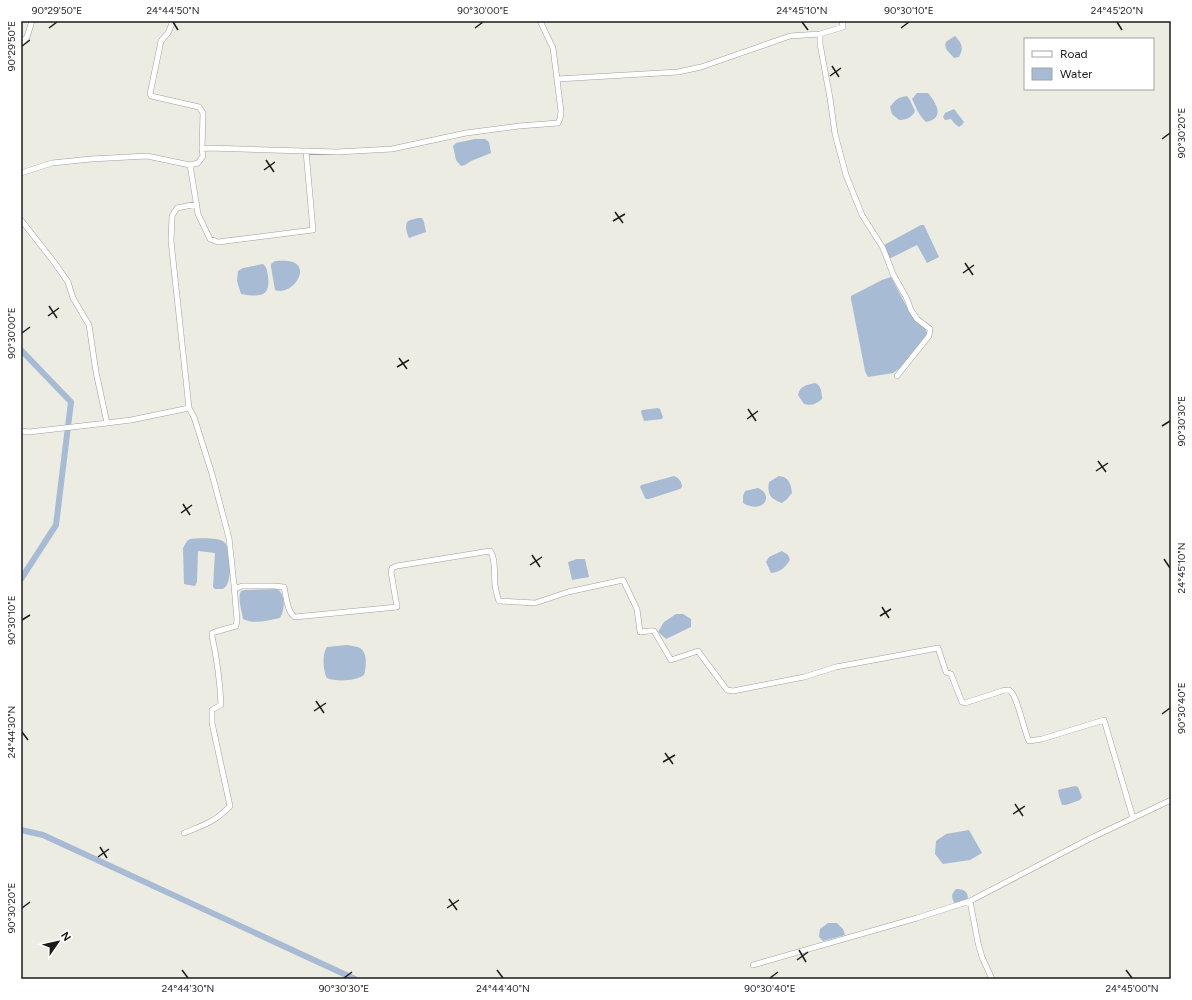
<svg xmlns="http://www.w3.org/2000/svg" width="1192" height="1000" viewBox="0 0 1192 1000" font-family="Figtree,sans-serif">
	<style>
		.water { fill: #a7bbd4 }
		.lines { fill: none; stroke-linecap: round; stroke-linejoin: round }
		.canal { stroke: #a7bbd4; stroke-width: 6 }
		.street-casing { stroke: #9f9f9f; stroke-width: 6 }
		.street { stroke: #fff; stroke-width: 5 }
		.ticks { fill: none; stroke: #1b1b1b; stroke-width: 1.5 }
		.neatline { fill: none; stroke: #1b1b1b; stroke-width: 1.5 }
		.ticks-label { font-size: 10px; text-anchor: middle; fill: #1b1b1b }
	</style>
	<rect width="100%" height="100%" fill="#ecece2"/>
	<path class="water" d="M 955,36 C 962,43 964,48 959,57 L 954,58 L 946,49 L 945,44 L 947,41 Z
		M 917,93 L 928,93 C 937,104 945,118 926,122 C 919,116 916,107 912,99 Z
		M 907,96 L 910,100 L 915,111 C 912,118 905,120 899,120 L 892,114 L 890,107 C 895,100 898,97 907,96 Z
		M 954,109 L 964,122 L 962,125 L 959,127 L 954,123 L 951,119 L 945,120 L 943,117 L 945,113 Z
		M 475,139 L 485,139 L 489,142 L 491,153 L 471,161 L 465,165 L 461,166 L 456,160 L 453,146 L 456,143 Z
		M 418,218 L 422,218 L 424,222 L 426,232 L 409,238 C 407,234 404,225 408,221 C 410,220 415,219 418,218 Z
		M 921,225 L 924,225 L 939,257 L 927,263 L 917,245 L 891,258 L 889,258 L 884,245 Z
		M 275,261 C 280,261 289,260 295,263 C 309,271 291,296 275,290 L 271,267 L 271,264 Z
		M 263,264 C 267,267 267,271 268,276 C 271,298 259,297 241,294 L 237,281 L 238,271 L 243,268 Z
		M 891,277 L 911,315 L 925,328 L 927,334 L 900,368 L 893,373 L 868,377 L 865,371 L 851,299 L 851,296 L 882,280 Z
		M 815,383 C 821,385 822,393 822,399 C 816,404 812,406 804,404 L 798,395 C 800,386 806,385 815,383 Z
		M 658,408 L 660,409 L 663,417 L 662,419 L 644,421 L 641,412 L 642,410 Z
		M 674,476 C 679,478 682,482 682,487 L 680,489 L 649,499 L 646,499 L 645,498 L 640,487 L 641,485 Z
		M 779,476 C 789,477 791,484 792,493 L 787,499 L 782,503 C 770,499 767,494 769,482 Z
		M 758,488 C 775,495 763,515 743,503 L 743,496 L 745,491 Z
		M 190,539 C 197,538 219,537 224,542 C 230,546 231,571 229,578 C 228,583 227,586 223,589 L 215,589 L 213,587 L 215,553 L 198,551 L 197,582 L 195,586 L 184,584 L 183,548 L 187,541 Z
		M 782,551 L 788,555 L 790,560 C 785,568 780,572 771,573 L 766,562 L 769,557 Z
		M 577,559 L 585,559 L 589,577 L 572,580 L 568,562 Z
		M 276,589 C 286,592 285,611 280,618 C 268,620 254,625 243,619 C 242,610 237,599 241,591 L 245,590 Z
		M 676,614 L 683,614 L 691,619 L 691,627 L 666,639 L 658,632 L 664,622 Z
		M 347,645 C 351,646 356,646 360,648 C 368,653 366,668 364,675 C 357,681 335,682 327,678 C 323,672 322,653 327,647 Z
		M 1075,786 L 1078,787 L 1082,797 L 1080,800 L 1066,805 L 1062,805 L 1059,796 L 1058,790 Z
		M 969,830 L 982,853 L 970,860 L 943,864 L 935,854 L 936,841 L 946,834 Z
		M 956,889 C 963,889 968,891 968,899 L 955,904 C 951,897 951,894 956,889 Z
		M 828,923 L 837,923 L 843,929 L 845,935 L 823,941 L 819,937 L 820,929 Z"/>
	<g class="lines">
		<path class="canal" d="M 21,350 L 71,402 L 56,525 L 21,579
			M 21,830 L 43,835 L 355,979"/>
		<g class="street-casing">
			<path id="street" d="M 173,21 L 168,33 L 161,41 L 150,94 L 151,96 L 199,107 L 203,113 L 202,149
				M 842,21 L 843,27 L 820,34 L 820,44 L 830,98 L 835,134 L 846,175 L 862,215 L 883,248 L 893,274 L 907,299 L 911,310 L 917,319 L 930,329 L 929,336 L 897,376
				M 21,44 L 27,37 L 32,21
				M 557,79 L 678,72 L 701,67 L 790,36 L 820,34
				M 190,165 L 198,214 L 210,239 L 218,242 L 313,230 L 306,151
				M 21,173 L 52,163 L 91,159 L 147,156 L 190,165 L 198,163 L 203,156 L 202,149 L 209,148 L 337,152 L 392,149 L 466,133 L 519,126 L 558,123 L 560,119 L 561,111 L 553,48 L 540,21
				M 21,220 L 54,262 L 68,282 L 73,298 L 89,325 L 96,372 L 107,423 L 29,432 L 21,431
				M 189,408 L 171,241 L 172,216 L 177,208 L 197,204
				M 107,423 L 131,420 L 189,408 L 194,417 L 212,474 L 229,538 L 234,585 L 237,588 L 242,586 L 274,586 L 284,587 C 286,595 287,613 295,617 L 397,607 L 391,572 L 392,568 L 397,566 L 490,551 C 496,558 494,576 495,585 C 496,590 497,596 499,601 L 535,603 L 568,592 L 623,580 L 637,609 L 640,632 C 645,632 651,630 654,631 L 671,660 L 698,651 L 727,690 L 733,691 L 804,677 L 836,667 L 938,648 L 946,672 L 951,674 L 962,702 L 965,703 L 1002,691 C 1003,690 1008,690 1009,690 C 1017,693 1024,732 1029,741 L 1042,739 L 1104,720 L 1133,818
				M 184,833 C 204,825 215,822 230,806 L 212,723 L 212,710 L 221,705 C 220,682 217,659 212,636 L 212,633 L 215,632 L 236,626 L 237,620 L 234,585
				M 970,901 L 978,943 L 982,957 L 992,979
				M 753,965 L 917,918 L 970,901 L 1091,838 L 1171,800"/>
		</g>
		<use href="#street" class="street"/>
	</g>
	<path class="ticks" d="M 173,22 L 178,30M 802,22 L 808,30M 1117,22 L 1122,30M 49,28 L 57,22M 475,28 L 483,22M 901,28 L 909,22M 22,46 L 30,40M 832,66 L 839,77M 830,76 L 841,68M 1162,139 L 1170,133M 266,160 L 274,172M 264,170 L 275,162M 615,212 L 623,223M 613,221 L 625,214M 965,263 L 973,275M 963,273 L 974,265M 49,306 L 57,318M 48,316 L 59,308M 22,333 L 30,327M 399,358 L 407,369M 397,367 L 409,360M 748,409 L 756,421M 747,419 L 758,411M 1162,426 L 1170,421M 1098,461 L 1106,472M 1096,471 L 1108,463M 183,504 L 190,515M 181,513 L 192,505M 532,555 L 540,567M 1164,559 L 1170,568M 530,565 L 542,557M 882,607 L 889,618M 880,616 L 891,609M 22,620 L 30,615M 316,701 L 324,713M 314,711 L 326,703M 1162,714 L 1170,708M 22,732 L 28,740M 665,753 L 673,764M 663,762 L 675,755M 1015,804 L 1023,816M 1013,814 L 1025,806M 100,847 L 107,858M 98,857 L 109,849M 449,899 L 457,910M 22,908 L 30,902M 447,908 L 459,900M 799,950 L 806,962M 797,960 L 808,952M 182,970 L 188,978M 497,970 L 503,978M 1126,970 L 1132,978M 344,978 L 352,972M 770,978 L 778,972"/>
	<rect width="1192" height="1000" fill="none" stroke="#ffffff" stroke-width="44"/>
	<rect x="1024" y="38" width="130" height="52" fill="#ffffff" stroke="#a4a4a4"/>
	<rect x="1032" y="51" width="20" height="6" fill="#ffffff" stroke="#a4a4a4"/>
	<text x="1060" y="58" font-size="12" fill="#1b1b1b">Road</text>
	<rect x="1032" y="68" width="20" height="12" fill="#a7bbd4" stroke="#a4a4a4"/>
	<text x="1060" y="78" font-size="12" fill="#1b1b1b">Water</text>
	<g transform="translate(58 942) rotate(56)" stroke="#ffffff" stroke-width="3" paint-order="stroke">
	<path d="M0-3L7 15L0 10L-7 15Z" fill="#1b1b1b"/>
	<text y="-6" font-size="11" font-weight="bold" text-anchor="middle" fill="#1b1b1b">N</text>
	</g>
	<rect x="22" y="22" width="1148" height="956" class="neatline"/>
	<g class="ticks-label">
		<text x="57" y="14">90°29'50"E</text>
		<text x="173" y="14">24°44'50"N</text>
		<text x="483" y="14">90°30'00"E</text>
		<text x="802" y="14">24°45'10"N</text>
		<text x="909" y="14">90°30'10"E</text>
		<text x="1117" y="14">24°45'20"N</text>
		<text transform="translate(11 46) rotate(-90)" y="4">90°29'50"E</text>
		<text transform="translate(1181 133) rotate(-90)" y="4">90°30'20"E</text>
		<text transform="translate(11 333) rotate(-90)" y="4">90°30'00"E</text>
		<text transform="translate(1181 421) rotate(-90)" y="4">90°30'30"E</text>
		<text transform="translate(1181 568) rotate(-90)" y="4">24°45'10"N</text>
		<text transform="translate(11 620) rotate(-90)" y="4">90°30'10"E</text>
		<text transform="translate(1181 708) rotate(-90)" y="4">90°30'40"E</text>
		<text transform="translate(11 732) rotate(-90)" y="4">24°44'30"N</text>
		<text transform="translate(11 908) rotate(-90)" y="4">90°30'20"E</text>
		<text x="188" y="992">24°44'30"N</text>
		<text x="344" y="992">90°30'30"E</text>
		<text x="503" y="992">24°44'40"N</text>
		<text x="770" y="992">90°30'40"E</text>
		<text x="1132" y="992">24°45'00"N</text>
	</g>
</svg>
